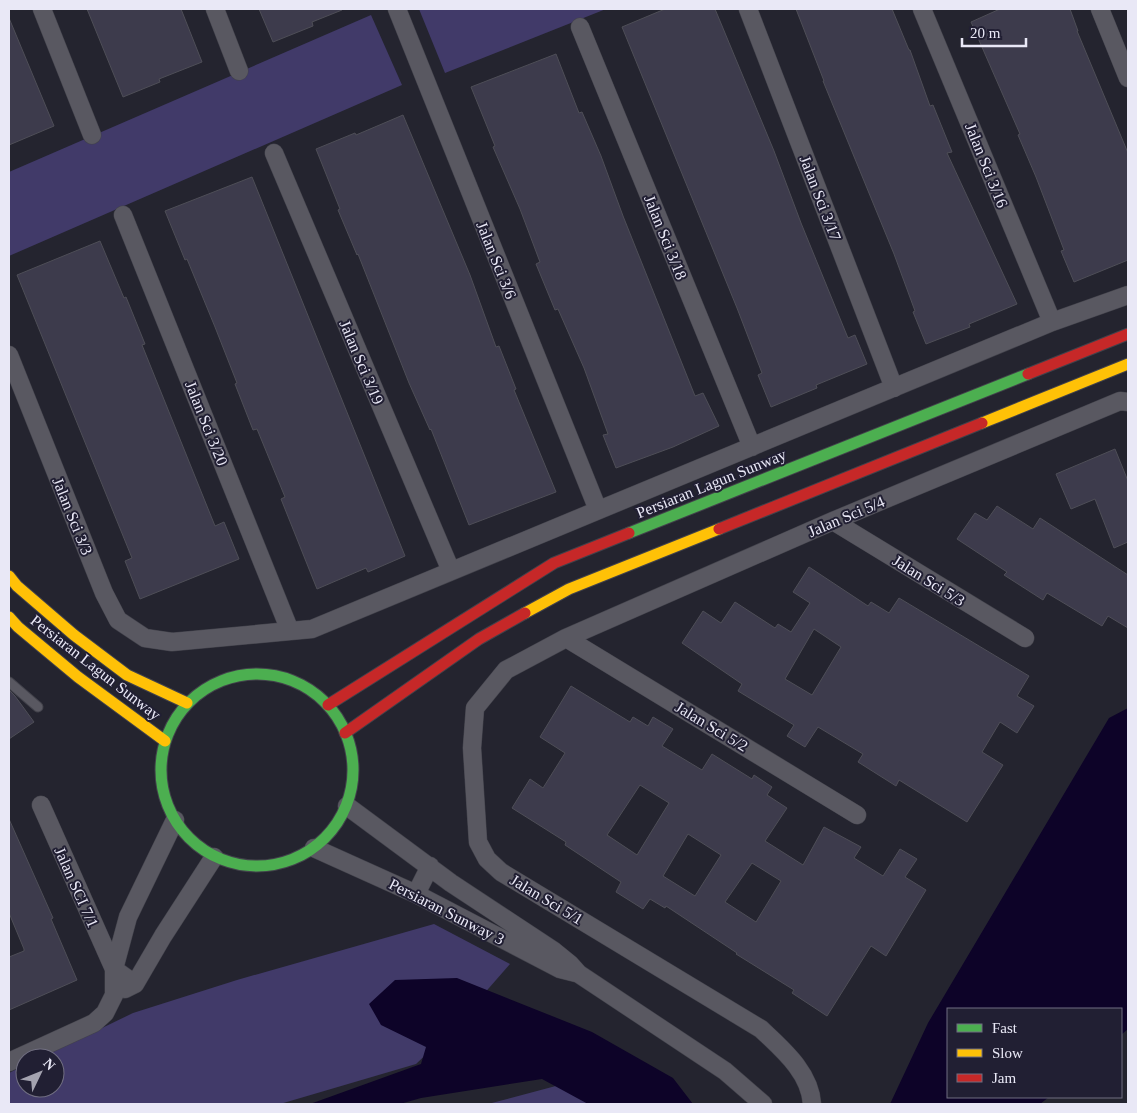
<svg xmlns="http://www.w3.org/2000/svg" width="1137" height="1113" viewBox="0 0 1137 1113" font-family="Georgia,serif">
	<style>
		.green { fill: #413a69 }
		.water { fill: #0d0328 }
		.building { fill: #3d3b4c; stroke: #4e4e57; fill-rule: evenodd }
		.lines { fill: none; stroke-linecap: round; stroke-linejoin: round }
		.lane-casing { stroke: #42424b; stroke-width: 11 }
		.street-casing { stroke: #42424b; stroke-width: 19 }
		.fast-casing { stroke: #42424b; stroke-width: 13 }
		.slow-casing { stroke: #42424b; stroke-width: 13 }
		.jam-casing { stroke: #42424b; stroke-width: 13 }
		.lane { stroke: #595861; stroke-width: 9 }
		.street { stroke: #595861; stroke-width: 18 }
		.fast { stroke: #4caf50; stroke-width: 11 }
		.slow { stroke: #ffc107; stroke-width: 11 }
		.jam { stroke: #c62828; stroke-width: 11 }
		.labels { text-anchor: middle; stroke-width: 4; stroke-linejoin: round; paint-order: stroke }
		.street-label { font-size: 16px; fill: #e9e8f6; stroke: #211f33 }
	</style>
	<rect width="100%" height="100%" fill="#24242f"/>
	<path class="green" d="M 419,9 L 606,9 L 445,73 Z
		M 371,15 L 402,85 L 9,256 L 9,172 Z
		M 434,924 L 510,964 L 454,1028 L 416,1064 L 280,1104 L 9,1104 L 9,1073 L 25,1065 L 25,1088 L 55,1088 L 55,1058 L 40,1058 L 133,1013 L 237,980 Z
		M 582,1079 L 597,1104 L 488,1104 Z"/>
	<path class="water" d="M 1128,708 L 1128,1029 L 1121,1035 L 1121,1009 L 948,1009 L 948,1097 L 1049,1097 L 1040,1104 L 890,1104 L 928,1023 L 1109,718 Z
		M 457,978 L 592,1032 L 673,1078 L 693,1104 L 588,1104 L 542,1079 L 421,1098 L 400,1104 L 310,1104 L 421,1064 L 426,1047 L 381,1025 L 369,1004 L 395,980 Z"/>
	<path class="building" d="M 87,9 L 181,9 L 202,62 L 159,79 L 160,82 L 123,97 Z
		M 259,9 L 342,9 L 342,10 L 312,22 L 313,26 L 273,42 Z
		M 665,9 L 715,9 L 774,151 L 801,223 L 848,338 L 855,335 L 867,364 L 816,385 L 817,388 L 771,407 L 758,375 L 762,373 L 737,308 L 622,27 Z
		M 796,9 L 892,9 L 909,50 L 910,50 L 930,106 L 933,105 L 952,152 L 947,153 L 1017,304 L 969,324 L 970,327 L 926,344 L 913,312 L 915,311 L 894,254 L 823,81 L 824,81 Z
		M 1000,9 L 1070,9 L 1078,31 L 1077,31 L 1128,153 L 1128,260 L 1074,282 L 1061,251 L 1064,250 L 1036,177 L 1018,135 L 1020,134 L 971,22 Z
		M 9,18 L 54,126 L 9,145 Z
		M 556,54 L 579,113 L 582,112 L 601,156 L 623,216 L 695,396 L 703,393 L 719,426 L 673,447 L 616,468 L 603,435 L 608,434 L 584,368 L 558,309 L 555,310 L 536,264 L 540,262 L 520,209 L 493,147 L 495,146 L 471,87 Z
		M 403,115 L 470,275 L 496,347 L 499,346 L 516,389 L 514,390 L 556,492 L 469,525 L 431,429 L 430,430 L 409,383 L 358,254 L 357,255 L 338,210 L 340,209 L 316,149 L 355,133 L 356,135 Z
		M 252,177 L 405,556 L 368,572 L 366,568 L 317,589 L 281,499 L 285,497 L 257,429 L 253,430 L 235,384 L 237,383 L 215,327 L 187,259 L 185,260 L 165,211 Z
		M 100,241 L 124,298 L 126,297 L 145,344 L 142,345 L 215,526 L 224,522 L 239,559 L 140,599 L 125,561 L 132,558 L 17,275 Z
		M 1115,449 L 1128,481 L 1128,542 L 1114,548 L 1095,499 L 1071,509 L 1056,474 Z
		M 997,506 L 1033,529 L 1040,518 L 1128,575 L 1128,628 L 1108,616 L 1102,626 L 1047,593 L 1043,600 L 1004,575 L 1007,572 L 957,539 L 975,513 L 987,520 Z
		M 809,567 L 868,606 L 871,602 L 889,613 L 899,598 L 1029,676 L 1017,696 L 1034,706 L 1017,733 L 1000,722 L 982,752 L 1003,765 L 967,822 L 899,780 L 896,786 L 858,762 L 863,754 L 818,727 L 805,747 L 787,736 L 794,725 L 738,691 L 742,684 L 682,643 L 703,611 L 721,623 L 735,602 L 775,628 L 778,624 L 791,632 L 810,603 L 793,592 ZM 814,629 L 841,647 L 812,695 L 785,679 Z
		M 571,686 L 630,722 L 633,717 L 648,726 L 653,717 L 673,729 L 662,746 L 702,770 L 712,754 L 752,779 L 754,775 L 772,787 L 767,795 L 787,808 L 765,841 L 803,865 L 824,827 L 861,847 L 854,858 L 883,876 L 900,849 L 917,859 L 905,877 L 926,890 L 886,956 L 871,946 L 827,1016 L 792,993 L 794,990 L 736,954 L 737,953 L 666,906 L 665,908 L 650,899 L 643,909 L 616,892 L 621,882 L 565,845 L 566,842 L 512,808 L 530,779 L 543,788 L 565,753 L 540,737 ZM 640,785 L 669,803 L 637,855 L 607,835 ZM 688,834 L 721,855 L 695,896 L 663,876 ZM 752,863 L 781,881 L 756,922 L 725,902 Z
		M 9,690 L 15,696 L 34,722 L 9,739 Z
		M 9,819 L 53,918 L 51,919 L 77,980 L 9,1010 L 9,957 L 24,951 L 24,949 L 9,913 Z"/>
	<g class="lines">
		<g class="lane-casing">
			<path id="lane" d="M 9,682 L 38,707"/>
		</g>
		<g class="street-casing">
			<path id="street" d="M 42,9 L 92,135
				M 215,9 L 239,71
				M 397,9 L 598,510
				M 748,9 L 894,388
				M 922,9 L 1052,322
				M 1100,9 L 1128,78
				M 580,27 L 752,447
				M 274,153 L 451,571
				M 123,215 L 290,631
				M 9,355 L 104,593 L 118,620 L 145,638 L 172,642 L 312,629 L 1052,322 L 1128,295
				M 833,521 L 1025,638
				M 566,638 L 857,815
				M 41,805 L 114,969 L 135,984
				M 347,806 L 451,883 L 554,951 L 570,964 L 579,974 L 725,1071 L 763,1104
				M 314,848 L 416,894 L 560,969 L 576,973
				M 416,894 L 430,866
				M 125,989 L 135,984 L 163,936 L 214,857
				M 9,1062 L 94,1023 L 105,1013 L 114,995 L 114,969 L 128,917 L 175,820
				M 812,1104 C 810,1072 782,1049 761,1029 L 501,872 L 487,859 L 478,842 L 472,748 L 475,708 L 506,670 L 566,638 L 833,521 L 1120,401 L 1128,402"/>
		</g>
		<g class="fast-casing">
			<path id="fast" d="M 629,533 L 1028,374
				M161 770a96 96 0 1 1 192 0a96 96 0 1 1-192 0Z"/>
		</g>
		<g class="slow-casing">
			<path id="slow" d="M 982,423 L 1128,364
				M 9,576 L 17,586 L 74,635 L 127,675 L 187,703
				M 525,613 L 569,589 L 719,529
				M 9,617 L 18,627 L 78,677 L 165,741"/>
		</g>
		<g class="jam-casing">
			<path id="jam" d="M 1028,374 L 1128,334
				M 719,529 L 982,423
				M 328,705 L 554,563 L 629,533
				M 345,733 L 479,639 L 525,613"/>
		</g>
		<use href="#lane" class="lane"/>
		<use href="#street" class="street"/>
		<use href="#fast" class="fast"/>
		<use href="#slow" class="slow"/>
		<use href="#jam" class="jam"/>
	</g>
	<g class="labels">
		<g class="street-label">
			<text transform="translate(987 165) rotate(68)" y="6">Jalan Sci 3/16</text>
			<text transform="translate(821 198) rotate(69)" y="6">Jalan Sci 3/17</text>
			<text transform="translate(666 237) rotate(68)" y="6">Jalan Sci 3/18</text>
			<text transform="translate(497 260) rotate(68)" y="6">Jalan Sci 3/6</text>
			<text transform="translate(362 362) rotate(67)" y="6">Jalan Sci 3/19</text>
			<text transform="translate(207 423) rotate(68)" y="6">Jalan Sci 3/20</text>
			<text transform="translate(711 483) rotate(-22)" y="6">Persiaran Lagun Sunway</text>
			<text transform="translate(73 516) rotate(68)" y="6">Jalan Sci 3/3</text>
			<text transform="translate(846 516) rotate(-23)" y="6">Jalan Sci 5/4</text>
			<text transform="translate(929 580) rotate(32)" y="6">Jalan Sci 5/3</text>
			<text transform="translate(96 667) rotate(38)" y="6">Persiaran Lagun Sunway</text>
			<text transform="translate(712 726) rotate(31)" y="6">Jalan Sci 5/2</text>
			<text transform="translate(77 887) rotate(66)" y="6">Jalan SCI 7/1</text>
			<text transform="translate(547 899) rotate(31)" y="6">Jalan Sci 5/1</text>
			<text transform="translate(447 911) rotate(27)" y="6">Persiaran Sunway 3</text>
		</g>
	</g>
	<rect width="1137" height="1113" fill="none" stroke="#e9e8f6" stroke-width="20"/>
	<rect x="947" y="1008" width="175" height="90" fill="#211f33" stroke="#716f81"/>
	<rect x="957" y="1024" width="25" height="8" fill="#4caf50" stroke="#716f81"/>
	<text x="992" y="1033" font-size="15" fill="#e9e8f6">Fast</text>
	<rect x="957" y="1049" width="25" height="8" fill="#ffc107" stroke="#716f81"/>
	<text x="992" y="1058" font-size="15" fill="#e9e8f6">Slow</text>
	<rect x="957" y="1074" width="25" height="8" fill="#c62828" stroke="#716f81"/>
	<text x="992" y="1083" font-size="15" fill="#e9e8f6">Jam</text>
	<g transform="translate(40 1073) rotate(47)"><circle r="24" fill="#211f33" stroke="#716f81"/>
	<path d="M0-4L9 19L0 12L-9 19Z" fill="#a4a3b0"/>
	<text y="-8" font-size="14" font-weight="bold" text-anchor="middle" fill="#e9e8f6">N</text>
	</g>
	<path d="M962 38v8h64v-8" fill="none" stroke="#e9e8f6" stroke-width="2.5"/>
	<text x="970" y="38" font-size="15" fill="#e9e8f6" stroke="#211f33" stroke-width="4" paint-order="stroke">20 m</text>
</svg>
